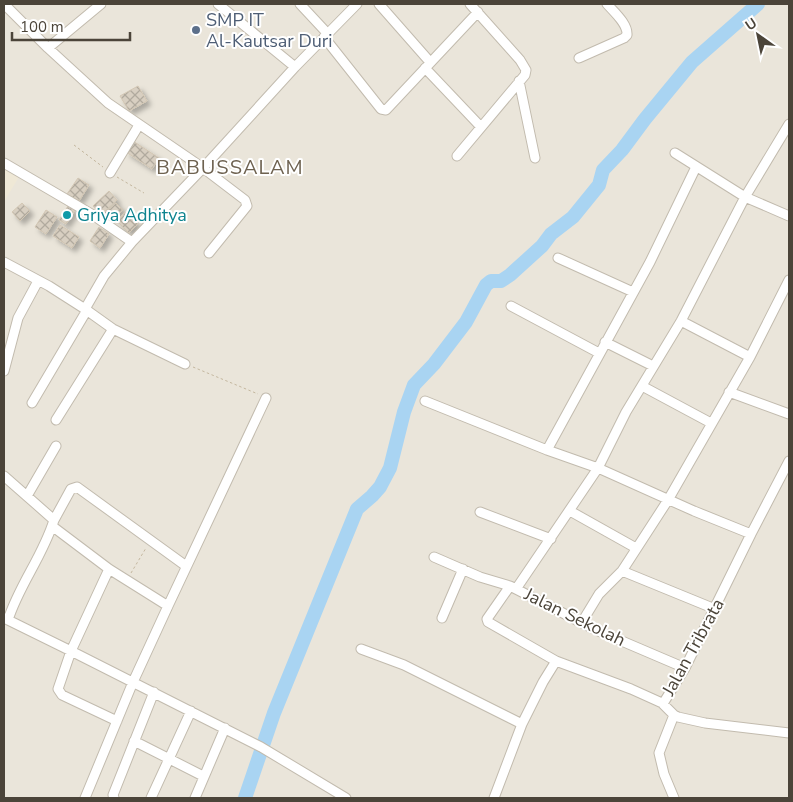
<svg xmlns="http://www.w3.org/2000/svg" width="793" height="802" viewBox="0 0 793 802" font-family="'Nunito Sans',sans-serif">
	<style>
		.residential { fill: #eae5da }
		.education { fill: #efe8d6 }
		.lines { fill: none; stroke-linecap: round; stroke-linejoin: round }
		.river { stroke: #a9d4f2; stroke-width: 14 }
		.building { fill: url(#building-cross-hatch); stroke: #d3c7b4; filter: url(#shadow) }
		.minor-casing { stroke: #c2bbae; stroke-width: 11 }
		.path { stroke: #c4b79f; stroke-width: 1; stroke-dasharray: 2.5 2.5; stroke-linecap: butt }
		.minor { stroke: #fff; stroke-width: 9 }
		.service-dot { fill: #5c6f8a; stroke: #fff; stroke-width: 2 }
		.culture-dot { fill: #0f9aa8; stroke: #fff; stroke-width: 2 }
		.labels { text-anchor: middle; stroke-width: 4; stroke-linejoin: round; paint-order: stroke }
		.service-label { font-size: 18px; fill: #4e5e75; stroke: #fff; text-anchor: start }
		.culture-label { font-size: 18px; fill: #0d838f; stroke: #fff; text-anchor: start }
		.street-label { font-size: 18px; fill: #4b4439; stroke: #fff }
		.quarter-label { font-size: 20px; letter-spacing: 1px; fill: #6e6250; stroke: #fff }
	</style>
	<defs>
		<pattern id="building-cross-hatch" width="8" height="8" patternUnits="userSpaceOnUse" patternTransform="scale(1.25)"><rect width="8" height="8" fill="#d8cfc1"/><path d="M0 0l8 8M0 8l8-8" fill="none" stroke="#b1aa9e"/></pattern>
		<filter id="shadow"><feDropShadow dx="4" dy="4" stdDeviation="2.5" flood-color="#0004"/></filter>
	</defs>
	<rect width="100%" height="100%" fill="#f6f3ec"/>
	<path class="residential" d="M 4,4 L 789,4 L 789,798 L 4,798 Z"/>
	<path class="education" d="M 4,164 L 20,175 L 4,202 Z"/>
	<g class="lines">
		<path class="river" d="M 245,798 L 274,713 L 357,509 L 372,496 L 380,487 L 390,468 L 404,412 L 414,385 L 434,364 L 466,322 L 486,285 L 491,281 L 501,281 L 510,275 L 542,246 L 551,234 L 573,217 L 599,185 L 603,170 L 622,150 L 645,119 L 692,62 L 758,4"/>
	</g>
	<path class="building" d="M 138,86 L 147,101 L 129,111 L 120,96 Z
		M 133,141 L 159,158 L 152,169 L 126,152 Z
		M 78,178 L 89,185 L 79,201 L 67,194 Z
		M 109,191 L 117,200 L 101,215 L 93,206 Z
		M 22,203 L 30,211 L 20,221 L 12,212 Z
		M 116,203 L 123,210 L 114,219 L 107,211 Z
		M 68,206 L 75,210 L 66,224 L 59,220 Z
		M 46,210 L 57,217 L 46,234 L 35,227 Z
		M 125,212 L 138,224 L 129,233 L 117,221 Z
		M 60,225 L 79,237 L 72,248 L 53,236 Z
		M 99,227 L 109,234 L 100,248 L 90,241 Z"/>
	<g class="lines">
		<g class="minor-casing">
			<path id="minor" d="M 4,4 L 48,48 L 108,103 L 203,168 L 245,200 L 247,206 L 209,253
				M 218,4 L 295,67
				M 300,4 L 327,33
				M 379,4 L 430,62
				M 324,37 L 381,109 L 386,110 L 478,12
				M 48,48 L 101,4
				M 579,58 L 624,38 L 627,35 C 628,24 614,12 607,4
				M 425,68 L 481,127
				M 519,81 L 535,158
				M 675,153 L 745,197 L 789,216
				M 457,156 L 525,75 L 526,70 L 520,60 L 470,4
				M 4,163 L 93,215 L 132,242
				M 110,173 L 139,125
				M 558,258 L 633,292
				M 4,262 L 49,286 L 85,309 L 113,329 L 185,364
				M 511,306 L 599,353
				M 85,309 L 104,276 L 132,242 L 203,168 L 295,67 L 357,4
				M 681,321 L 750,357
				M 605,342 L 653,366
				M 4,371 L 18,318 L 38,281
				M 642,386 L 711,423
				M 729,392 L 789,414
				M 425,401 L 547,450 L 598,468 L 694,511 L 751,534
				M 32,403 L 87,310
				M 56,420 L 113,329
				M 547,450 L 650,262 L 696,167
				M 4,476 L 54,520 C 43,556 19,585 8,620 L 4,618
				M 27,496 L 56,446
				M 570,511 L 636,548
				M 480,512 L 551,539
				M 54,520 L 71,489 L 77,487 L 186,566
				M 52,526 L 109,569 L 168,606 L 133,682 L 85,798
				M 434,557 L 480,577 L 510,586 L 596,630 L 685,668
				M 109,569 L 71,651 L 58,689 L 62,695 L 117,721
				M 510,586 L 487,619 L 488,622 L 556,661
				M 516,589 L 598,468 L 626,412 L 681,321 L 745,197 L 789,124
				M 168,606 L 266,398
				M 715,609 L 622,571 L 668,500 L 750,357 L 789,280
				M 442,618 L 463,569
				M 8,620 L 71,651 L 261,747 L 346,798
				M 582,622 L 599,594 L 622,571
				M 361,649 L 404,665 L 522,724
				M 662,703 L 674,715 L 678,717 L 705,723 L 789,733
				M 674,715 L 659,753 L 664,774 L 674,798
				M 134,741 L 203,776
				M 114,798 L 113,795 L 154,692
				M 151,798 L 191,711
				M 195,798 L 225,728
				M 494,798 L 522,724 L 543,682 L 556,661 L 631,689 L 662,703 L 664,702 L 685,668 L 751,534 L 789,461"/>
		</g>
		<path class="path" d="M 74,145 L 103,167
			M 117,177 L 144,193
			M 193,367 L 258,394
			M 131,573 L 146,548"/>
		<use href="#minor" class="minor"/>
	</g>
	<circle class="service-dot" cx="196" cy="30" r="5"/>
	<circle class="culture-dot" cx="67" cy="215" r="5"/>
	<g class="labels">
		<g class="service-label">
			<text x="206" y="26">SMP IT<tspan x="206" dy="21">Al-Kautsar Duri</tspan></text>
		</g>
		<g class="culture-label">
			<text x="77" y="221">Griya Adhitya</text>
		</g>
		<g class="street-label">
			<text transform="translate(575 617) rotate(26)" y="6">Jalan Sekolah</text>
			<text transform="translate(693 647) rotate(-61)" y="6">Jalan Tribrata</text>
		</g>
		<g class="quarter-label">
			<text x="230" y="174">BABUSSALAM</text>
		</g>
	</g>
	<rect width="793" height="802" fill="none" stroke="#4b4439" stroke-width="10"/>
	<g transform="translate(758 35) rotate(327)" stroke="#ffffff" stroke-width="4" paint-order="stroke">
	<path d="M0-4L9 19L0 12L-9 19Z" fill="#4b4439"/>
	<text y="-8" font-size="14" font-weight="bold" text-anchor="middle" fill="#4b4439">U</text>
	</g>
	<path d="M12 32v8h118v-8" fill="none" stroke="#4b4439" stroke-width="2.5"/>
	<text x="20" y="32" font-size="15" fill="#4b4439" stroke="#ffffff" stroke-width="4" paint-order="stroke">100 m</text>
</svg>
